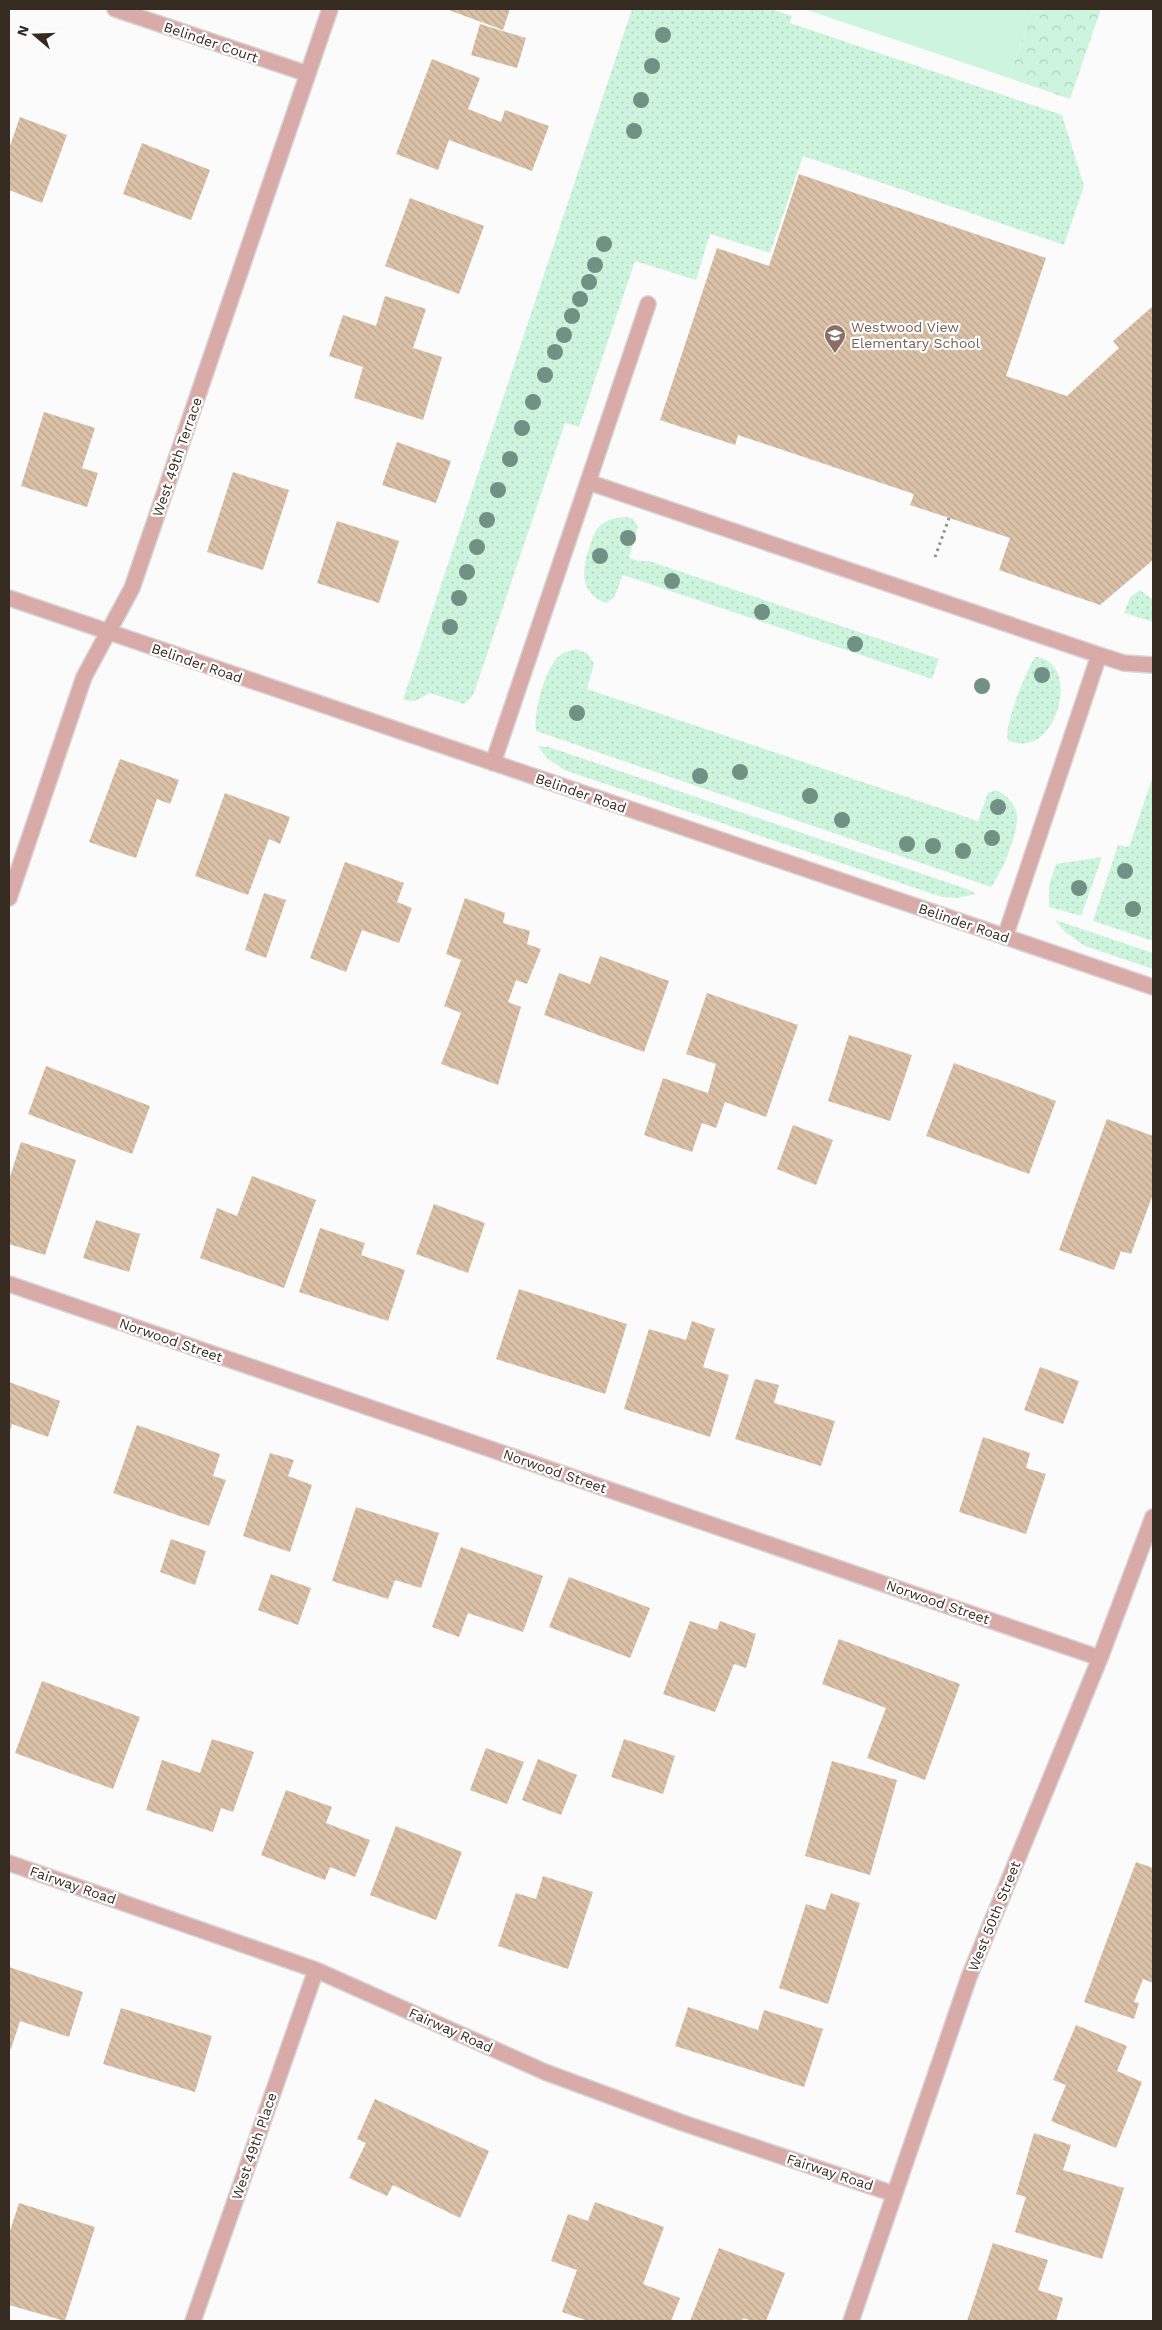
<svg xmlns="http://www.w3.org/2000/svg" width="1162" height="2330" viewBox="0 0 1162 2330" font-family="'Work Sans',sans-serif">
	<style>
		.grass { fill: url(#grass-dots) }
		.forest { fill: url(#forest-crowns) }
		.pitch { fill: #cdf5de }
		.building { fill: url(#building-back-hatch) }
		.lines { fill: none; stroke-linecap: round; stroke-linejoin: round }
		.lane-casing { stroke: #d7d6d4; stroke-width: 18 }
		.street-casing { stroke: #d7d6d4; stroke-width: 18 }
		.path { stroke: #938e89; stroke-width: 3; stroke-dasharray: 2.5 4; stroke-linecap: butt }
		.lane { stroke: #d8aba8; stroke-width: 15 }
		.street { stroke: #d8aba8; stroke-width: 15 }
		.tree { fill: #719184 }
		.labels { text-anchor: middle; stroke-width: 4.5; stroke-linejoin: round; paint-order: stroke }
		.street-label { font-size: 14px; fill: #352b21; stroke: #fff }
		.education-label { font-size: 14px; fill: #785e54; stroke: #fff; text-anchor: start }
	</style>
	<defs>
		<pattern id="grass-dots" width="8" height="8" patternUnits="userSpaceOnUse" patternTransform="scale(1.25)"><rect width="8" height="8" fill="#cdf5de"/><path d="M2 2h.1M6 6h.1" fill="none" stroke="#b1d2be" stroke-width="1.8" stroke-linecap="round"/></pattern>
		<pattern id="forest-crowns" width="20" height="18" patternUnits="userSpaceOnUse" patternTransform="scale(1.25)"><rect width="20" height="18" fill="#cdf5de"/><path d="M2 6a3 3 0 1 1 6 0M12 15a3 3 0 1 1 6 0" fill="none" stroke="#b1d2be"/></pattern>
		<pattern id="building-back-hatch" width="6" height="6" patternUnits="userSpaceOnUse" patternTransform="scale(1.25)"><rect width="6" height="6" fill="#dac1a7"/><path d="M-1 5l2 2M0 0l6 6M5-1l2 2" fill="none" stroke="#bca68f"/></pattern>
	</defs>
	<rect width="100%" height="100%" fill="#fbfbfb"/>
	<path class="grass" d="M 632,9 L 771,9 L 792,16 L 790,23 L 1062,115 L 1084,186 L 1064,245 L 803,156 L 770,253 L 710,234 L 696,280 L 635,261 L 579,427 L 565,423 L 475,690 L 471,698 L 464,704 L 430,693 L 415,701 L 403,700 Z
		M 626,517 L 633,519 L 638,526 L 629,558 L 639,561 L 649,561 L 939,659 L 932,679 L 623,575 L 614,598 L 606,603 C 578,593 582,568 590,546 C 592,539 594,531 601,525 C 609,518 616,518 626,517 Z
		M 1140,590 L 1153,600 L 1153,622 L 1124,613 L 1130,597 Z
		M 577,649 L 588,654 L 594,664 L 587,689 L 978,821 L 988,793 L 996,790 C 1007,795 1017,805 1017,817 C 1018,834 1002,873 991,887 L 536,731 C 533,713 545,668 559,656 C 564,652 571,650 577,649 Z
		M 1035,657 C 1084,660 1056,764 1008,740 C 1003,727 1027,669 1035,657 Z
		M 538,746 L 549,747 L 967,889 L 976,894 L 958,898 L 942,897 L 564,770 L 547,758 Z
		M 1153,776 L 1153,941 L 1093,921 L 1118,845 L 1129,847 Z
		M 1102,857 L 1081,916 L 1049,907 L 1049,885 L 1056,864 Z
		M 1055,920 L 1153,953 L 1153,969 L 1085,946 L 1065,932 Z"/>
	<path class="forest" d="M 1033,9 L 1101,9 L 1070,99 L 1009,78 Z"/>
	<path class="pitch" d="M 804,9 L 1033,9 L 1009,78 Z"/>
	<path class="building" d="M 446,9 L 510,9 L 503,30 Z
		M 480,24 L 526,38 L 517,68 L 471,55 Z
		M 432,59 L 480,78 L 468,109 L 501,122 L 505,110 L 549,126 L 532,171 L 449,140 L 438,170 L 396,154 Z
		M 20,117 L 67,135 L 42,203 L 9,190 L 9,149 Z
		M 142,143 L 210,170 L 191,220 L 123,194 Z
		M 799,174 L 1046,258 L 1006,376 L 1067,396 L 1119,348 L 1113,341 L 1153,306 L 1153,560 L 1100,605 L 999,570 L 1010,538 L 910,505 L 914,494 L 738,435 L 735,445 L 660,420 L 717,248 L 769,266 Z
		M 410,198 L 484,226 L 459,294 L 385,266 Z
		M 385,296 L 426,309 L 413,348 L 442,357 L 423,420 L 354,398 L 363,367 L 329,356 L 343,315 L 376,326 Z
		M 44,412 L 95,428 L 82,468 L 98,473 L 87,507 L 21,486 Z
		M 397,442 L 451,461 L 436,503 L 382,485 Z
		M 233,472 L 289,490 L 263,570 L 207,552 Z
		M 337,521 L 399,541 L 379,603 L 317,583 Z
		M 120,759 L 179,780 L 170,804 L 157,799 L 136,858 L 89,842 Z
		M 225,793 L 290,817 L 280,844 L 269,839 L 248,895 L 195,876 Z
		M 345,862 L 404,883 L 397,902 L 412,908 L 399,943 L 362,930 L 346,972 L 310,958 Z
		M 264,893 L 286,900 L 266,958 L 245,950 Z
		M 465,898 L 505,913 L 503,923 L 530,931 L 527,944 L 541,949 L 527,984 L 516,980 L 508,1002 L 521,1007 L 498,1085 L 441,1064 L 461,1013 L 444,1006 L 461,960 L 446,954 Z
		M 600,956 L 669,981 L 644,1052 L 544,1015 L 559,973 L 590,984 Z
		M 707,993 L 798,1025 L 766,1117 L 725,1102 L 716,1128 L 702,1123 L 692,1152 L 644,1135 L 663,1078 L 708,1093 L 716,1064 L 686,1054 Z
		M 849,1035 L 912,1055 L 890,1121 L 828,1101 Z
		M 954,1063 L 1056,1101 L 1029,1174 L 926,1136 Z
		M 46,1066 L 150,1106 L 132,1154 L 28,1114 Z
		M 1107,1119 L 1153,1136 L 1153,1194 L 1131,1254 L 1121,1251 L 1114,1270 L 1059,1250 Z
		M 793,1125 L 833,1140 L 816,1185 L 777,1169 Z
		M 21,1142 L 76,1160 L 45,1255 L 9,1244 L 9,1180 Z
		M 252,1176 L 316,1200 L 284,1288 L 200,1258 L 217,1208 L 237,1216 Z
		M 434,1204 L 485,1223 L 468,1273 L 416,1254 Z
		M 96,1220 L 140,1234 L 129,1272 L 83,1258 Z
		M 320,1228 L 365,1243 L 361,1255 L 405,1270 L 388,1321 L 299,1292 Z
		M 519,1289 L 627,1324 L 605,1394 L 496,1359 Z
		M 692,1321 L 715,1329 L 703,1367 L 729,1375 L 710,1437 L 624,1409 L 649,1329 L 686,1340 Z
		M 1040,1367 L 1079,1381 L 1063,1424 L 1024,1410 Z
		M 755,1379 L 779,1385 L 774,1403 L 835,1421 L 821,1466 L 735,1439 Z
		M 9,1382 L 60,1401 L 48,1437 L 12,1424 L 9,1433 Z
		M 137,1425 L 220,1454 L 213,1476 L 226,1480 L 209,1526 L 113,1493 Z
		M 983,1437 L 1030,1453 L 1026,1468 L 1046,1474 L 1026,1534 L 959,1512 Z
		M 270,1453 L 294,1460 L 288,1476 L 312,1485 L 290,1552 L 243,1536 Z
		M 356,1507 L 439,1533 L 421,1588 L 395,1580 L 388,1599 L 332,1581 Z
		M 171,1539 L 206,1551 L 195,1585 L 160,1572 Z
		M 461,1547 L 543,1576 L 523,1632 L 468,1613 L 459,1637 L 432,1627 Z
		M 271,1574 L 311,1588 L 298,1625 L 258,1610 Z
		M 569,1577 L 650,1608 L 630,1658 L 549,1627 Z
		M 690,1621 L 717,1630 L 720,1621 L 756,1634 L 746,1668 L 734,1664 L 715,1712 L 663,1694 Z
		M 839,1639 L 960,1684 L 925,1780 L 867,1758 L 886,1708 L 822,1684 Z
		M 42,1681 L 140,1717 L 113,1789 L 15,1753 Z
		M 212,1739 L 254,1752 L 233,1812 L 221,1808 L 213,1832 L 146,1810 L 162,1760 L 200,1773 Z
		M 624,1739 L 675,1756 L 663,1794 L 611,1777 Z
		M 486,1748 L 524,1762 L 507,1804 L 470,1790 Z
		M 538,1759 L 577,1775 L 561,1815 L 522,1800 Z
		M 832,1761 L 897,1780 L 870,1875 L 805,1856 Z
		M 286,1790 L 332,1807 L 326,1823 L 370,1840 L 355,1877 L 330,1867 L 325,1880 L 261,1855 Z
		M 396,1826 L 462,1852 L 436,1920 L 370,1895 Z
		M 1136,1862 L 1153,1868 L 1153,1983 L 1143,1979 L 1134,2002 L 1139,2003 L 1134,2019 L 1084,2002 Z
		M 543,1876 L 593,1892 L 568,1969 L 498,1946 L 516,1893 L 536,1899 Z
		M 831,1893 L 860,1903 L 828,2004 L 779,1988 L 806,1904 L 825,1910 Z
		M 9,1967 L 83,1992 L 69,2037 L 20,2021 L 11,2049 L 9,2048 Z
		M 688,2007 L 758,2030 L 764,2010 L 823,2029 L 804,2087 L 675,2046 Z
		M 121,2008 L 212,2036 L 195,2092 L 103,2064 Z
		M 1076,2025 L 1127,2046 L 1117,2071 L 1142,2082 L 1116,2148 L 1051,2121 L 1066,2085 L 1053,2080 Z
		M 375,2099 L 489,2151 L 460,2218 L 393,2185 L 387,2196 L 349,2178 L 366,2143 L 357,2139 Z
		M 1034,2133 L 1071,2145 L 1063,2170 L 1124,2188 L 1102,2259 L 1015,2232 L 1026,2197 L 1016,2194 Z
		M 595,2202 L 664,2227 L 643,2284 L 680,2298 L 671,2321 L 588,2321 L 562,2312 L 577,2270 L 551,2261 L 568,2214 L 588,2221 Z
		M 19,2203 L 95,2227 L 65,2321 L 9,2305 L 9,2234 Z
		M 993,2243 L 1048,2260 L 1038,2290 L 1063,2298 L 1056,2321 L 967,2321 Z
		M 719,2248 L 785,2273 L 766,2321 L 752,2321 L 743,2318 L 742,2321 L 690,2321 Z"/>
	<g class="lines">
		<g class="lane-casing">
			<path id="lane" d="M 588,482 L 648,304
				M 493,763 L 588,482 L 1099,655 L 1124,663 L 1153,665
				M 1005,937 L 1099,655"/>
		</g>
		<g class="street-casing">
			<path id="street" d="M 115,9 L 308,74
				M 9,598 L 1153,987
				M 9,898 L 84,677 L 132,588 L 330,9
				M 9,1284 L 1100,1658
				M 9,1863 L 316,1970 L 545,2072 L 680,2122 L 894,2194
				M 193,2321 L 316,1970
				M 851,2321 L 969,1977 L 1100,1658 L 1153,1517"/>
		</g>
		<path class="path" d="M 935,557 L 949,518"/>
		<use href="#lane" class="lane"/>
		<use href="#street" class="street"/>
	</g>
	<g class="tree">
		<circle cx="663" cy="35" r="8"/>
		<circle cx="652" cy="66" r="8"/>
		<circle cx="641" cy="100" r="8"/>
		<circle cx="634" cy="131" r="8"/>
		<circle cx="604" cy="244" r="8"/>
		<circle cx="595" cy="265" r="8"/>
		<circle cx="589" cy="282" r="8"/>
		<circle cx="580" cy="299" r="8"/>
		<circle cx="572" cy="316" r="8"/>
		<circle cx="564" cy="335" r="8"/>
		<circle cx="555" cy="352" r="8"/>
		<circle cx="545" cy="375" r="8"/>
		<circle cx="533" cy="402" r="8"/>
		<circle cx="522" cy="428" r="8"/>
		<circle cx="510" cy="459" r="8"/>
		<circle cx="498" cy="490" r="8"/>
		<circle cx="487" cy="520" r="8"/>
		<circle cx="628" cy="538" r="8"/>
		<circle cx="477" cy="547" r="8"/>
		<circle cx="600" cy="556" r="8"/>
		<circle cx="467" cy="572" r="8"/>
		<circle cx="672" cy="581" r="8"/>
		<circle cx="459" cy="598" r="8"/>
		<circle cx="762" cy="612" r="8"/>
		<circle cx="450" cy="627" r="8"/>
		<circle cx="855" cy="644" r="8"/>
		<circle cx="1042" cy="675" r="8"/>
		<circle cx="982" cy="686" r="8"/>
		<circle cx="577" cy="713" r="8"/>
		<circle cx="740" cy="772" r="8"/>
		<circle cx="700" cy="776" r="8"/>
		<circle cx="810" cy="796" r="8"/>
		<circle cx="998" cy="807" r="8"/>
		<circle cx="842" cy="820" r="8"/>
		<circle cx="992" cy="838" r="8"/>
		<circle cx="907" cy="844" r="8"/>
		<circle cx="933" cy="846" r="8"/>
		<circle cx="963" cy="851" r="8"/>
		<circle cx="1125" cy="871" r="8"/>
		<circle cx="1079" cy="888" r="8"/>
		<circle cx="1133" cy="909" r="8"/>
	</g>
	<defs>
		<g id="school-pin" transform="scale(1.125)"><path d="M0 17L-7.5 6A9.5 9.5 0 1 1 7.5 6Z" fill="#8d6e63" stroke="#fff"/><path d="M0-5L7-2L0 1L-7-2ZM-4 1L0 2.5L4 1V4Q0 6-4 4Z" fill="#fff"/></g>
	</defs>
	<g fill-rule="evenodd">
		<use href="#school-pin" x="835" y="335"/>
	</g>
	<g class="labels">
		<g class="street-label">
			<text transform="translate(211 42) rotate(19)" y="5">Belinder Court</text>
			<text transform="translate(177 457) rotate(-71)" y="5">West 49th Terrace</text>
			<text transform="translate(197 663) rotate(19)" y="5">Belinder Road</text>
			<text transform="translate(581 793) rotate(19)" y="5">Belinder Road</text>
			<text transform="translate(964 923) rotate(19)" y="5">Belinder Road</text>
			<text transform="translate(171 1340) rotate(19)" y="5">Norwood Street</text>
			<text transform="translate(555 1471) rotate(19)" y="5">Norwood Street</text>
			<text transform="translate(938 1602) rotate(19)" y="5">Norwood Street</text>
			<text transform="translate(73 1885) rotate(19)" y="5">Fairway Road</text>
			<text transform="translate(994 1916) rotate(-68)" y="5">West 50th Street</text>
			<text transform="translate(451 2030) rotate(24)" y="5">Fairway Road</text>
			<text transform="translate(254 2146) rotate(-71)" y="5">West 49th Place</text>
			<text transform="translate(830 2172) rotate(18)" y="5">Fairway Road</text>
		</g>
		<g class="education-label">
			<text x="851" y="332">Westwood View<tspan x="851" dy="16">Elementary School</tspan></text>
		</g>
	</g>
	<rect width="1162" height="2330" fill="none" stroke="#352b21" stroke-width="20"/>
	<g transform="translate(35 35) rotate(289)" stroke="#ffffff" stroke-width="4" paint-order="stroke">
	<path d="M0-4L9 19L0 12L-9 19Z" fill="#352b21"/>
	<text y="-8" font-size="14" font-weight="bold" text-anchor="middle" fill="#352b21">N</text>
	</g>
</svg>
